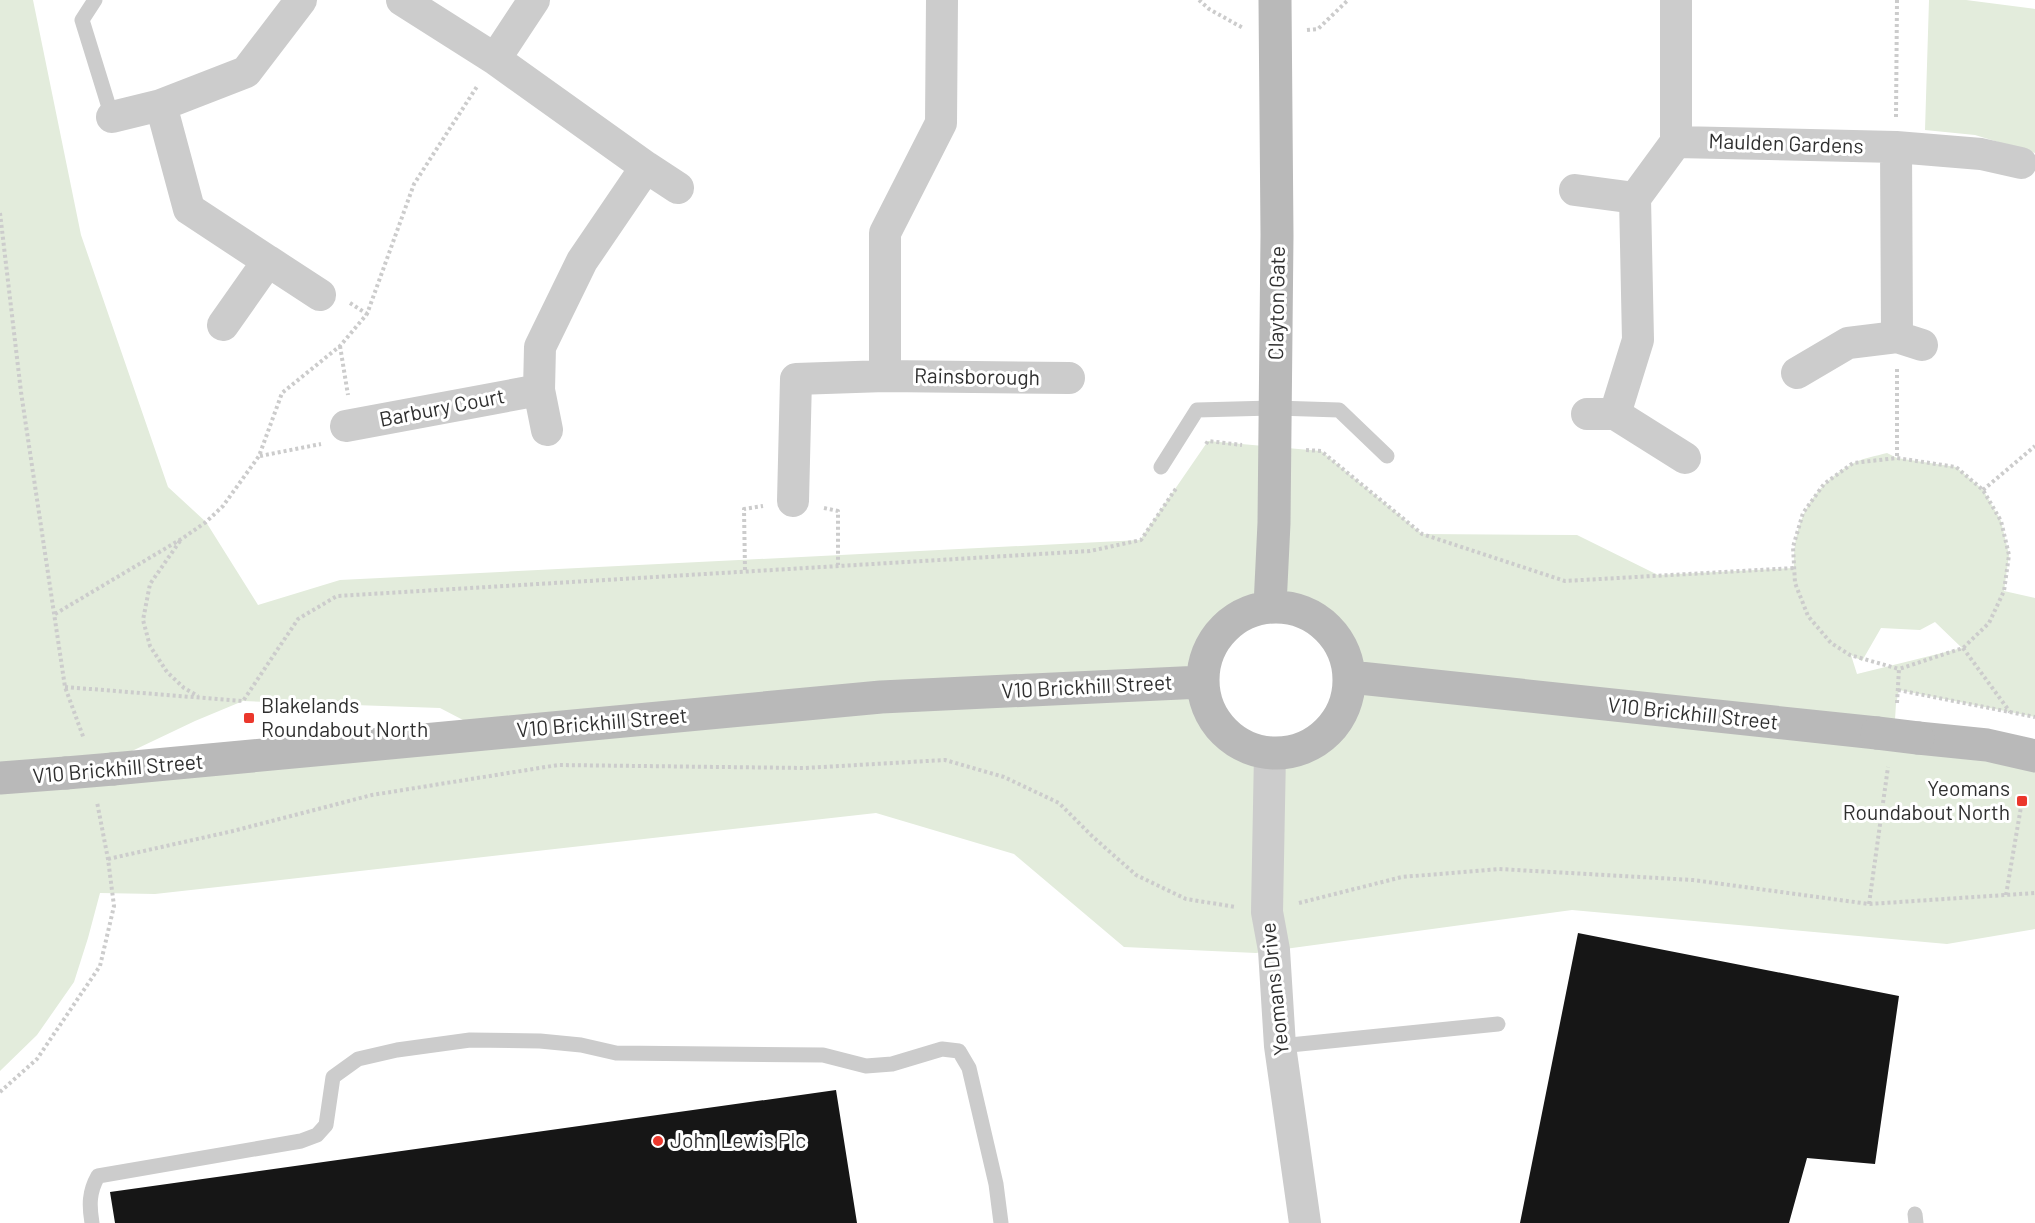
<svg xmlns="http://www.w3.org/2000/svg" width="2035" height="1223" viewBox="0 0 2035 1223" font-family="Barlow,sans-serif">
	<style>
		.green { fill: #e3ecdc; fill-rule: evenodd }
		.building { fill: #161616 }
		.lines { fill: none; stroke-linecap: round; stroke-linejoin: round }
		.path { stroke: #ccc; stroke-width: 4; stroke-dasharray: 3 3; stroke-linecap: butt }
		.lane { stroke: #ccc; stroke-width: 15 }
		.street { stroke: #ccc; stroke-width: 32 }
		.secondary { stroke: #b9b9b9; stroke-width: 33 }
		.secondary-bridge { stroke: #b9b9b9; stroke-width: 33 }
		.poi-dot { fill: #eb372c; stroke: #fff; stroke-width: 2 }
		.labels { text-anchor: middle; stroke-width: 6; stroke-linejoin: round; paint-order: stroke }
		.street-label { font-size: 21px; fill: #2f2f2f; stroke: #fff }
		.poi-label { font-size: 21px; fill: #2f2f2f; stroke: #fff; text-anchor: start }
	</style>
	<rect width="100%" height="100%" fill="#fff"/>
	<path class="green" d="M 0,0 L 33,0 L 81,235 L 168,487 L 206,522 L 258,605 L 340,580 L 1140,540 L 1208,441 L 1321,451 L 1422,534 L 1577,535 L 1658,575 L 1794,568 C 1792,523 1812,486 1852,464 C 1862,458 1876,456 1887,453 L 1897,458 L 1956,467 L 1983,490 L 2001,521 L 2009,555 L 2004,591 L 2035,598 L 2035,717 L 1899,690 L 1896,704 L 1894,735 L 2035,756 L 2035,929 L 1947,944 L 1572,910 L 1256,953 L 1124,947 L 1014,854 L 876,813 L 155,894 L 100,893 L 88,938 L 74,982 L 37,1035 L 0,1071 ZM 1269,606 C 1278,607 1288,606 1297,609 C 1308,611 1319,620 1327,628 C 1380,680 1328,771 1258,750 C 1243,745 1229,740 1220,727 C 1197,697 1198,655 1224,627 C 1236,615 1254,610 1269,606 ZM 1935,622 L 1962,648 L 1857,674 L 1851,655 L 1862,661 L 1881,628 L 1920,630 ZM 243,701 L 440,708 L 488,733 L 92,770 L 195,721 Z
		M 1929,0 L 1966,0 L 2035,9 L 2035,153 L 1975,135 L 1925,130 Z"/>
	<path class="building" d="M 1578,933 L 1899,996 L 1875,1164 L 1807,1158 L 1789,1223 L 1520,1223 Z
		M 836,1090 L 857,1223 L 115,1223 L 110,1192 Z"/>
	<g class="lines">
		<path class="path" d="M 1199,0 L 1209,9 L 1243,28
			M 1307,30 L 1318,29 L 1348,0
			M 1896,117 L 1897,0
			M 0,213 L 21,392 L 65,687 L 84,739
			M 350,303 L 367,314
			M 340,346 L 348,395
			M 1897,369 L 1897,458
			M 1206,444 L 1208,441 L 1242,445
			M 1306,450 L 1321,451 L 1422,534 L 1565,581 L 1794,568
			M 260,456 L 321,444
			M 1983,490 L 2035,446
			M 824,508 L 838,511 L 838,565
			M 180,541 L 150,584 L 143,620 L 150,646 L 167,672 L 184,688 L 198,696
			M 745,570 L 744,509 L 763,506
			M 55,614 L 183,538 L 206,522 L 223,506 L 259,456 L 282,393 L 340,346 L 367,314 L 414,184 L 478,85
			M 1963,648 L 2010,712
			M 65,687 L 243,701 L 298,619 L 337,596 L 1090,551 L 1141,540 L 1177,487
			M 1898,690 L 2035,717
			M 1897,703 L 1899,669 L 1850,655 L 1831,643 L 1808,616 L 1795,583 L 1793,547 L 1803,513 L 1824,484 L 1853,463 L 1897,458 L 1956,467 L 1983,490 L 2001,521 L 2009,555 L 2004,591 L 1989,623 L 1963,648 L 1899,669
			M 108,859 L 233,831 L 372,795 L 558,765 L 805,768 L 945,760 L 1004,777 L 1059,803 L 1092,836 L 1136,875 L 1186,899 L 1236,907
			M 2006,895 L 2022,801
			M 1299,903 L 1402,877 L 1499,869 L 1693,880 L 1869,904 L 2035,893
			M 1869,904 L 1888,767
			M 0,1092 L 37,1059 L 100,966 L 114,906 L 108,859 L 97,802"/>
		<path class="lane" d="M 95,0 L 82,20 L 112,117
			M 1161,467 L 1197,410 L 1276,408 L 1339,410 L 1387,456
			M 1280,1046 L 1498,1024
			M 1915,1214 L 1916,1223
			M 92,1223 C 89,1205 89,1192 98,1176 L 301,1141 L 317,1135 L 326,1125 L 333,1077 L 358,1059 L 397,1050 L 470,1040 L 540,1041 L 581,1045 L 616,1053 L 823,1055 L 866,1066 L 892,1064 L 942,1049 L 959,1051 L 969,1068 L 996,1184 L 1001,1223"/>
		<path class="street" d="M 402,0 L 495,59 L 534,0
			M 1676,0 L 1676,142 L 1896,147
			M 112,117 L 161,105
			M 646,167 L 678,188
			M 1575,190 L 1635,198
			M 268,261 L 320,295
			M 223,325 L 268,261 L 189,209 L 161,105 L 246,72 L 301,0
			M 1897,337 L 1896,147 L 1981,154 L 2021,163
			M 1797,373 L 1848,343 L 1897,337 L 1922,345
			M 885,376 L 1069,378
			M 539,390 L 547,430
			M 1587,414 L 1615,414 L 1638,340 L 1635,198 L 1676,142
			M 1615,414 L 1685,458
			M 346,426 L 539,390 L 540,347 L 582,261 L 646,167 L 495,59
			M 793,501 L 796,379 L 885,376 L 885,233 L 941,123 L 942,0
			M 1270,753 L 1267,912 L 1274,950 L 1280,1046 L 1305,1223"/>
		<path class="secondary" d="M 1270,606 L 1274,523 L 1277,235 L 1275,0
			M1203 680a73 73 0 1 1 146 0a73 73 0 1 1-146 0Z
			M 1350,677 L 1877,733
			M 1918,738 L 1987,745 L 2035,756
			M 113,769 L 881,697 L 1202,682
			M 0,778 L 66,773"/>
		<path class="secondary-bridge" d="M 1877,733 L 1918,738
			M 66,773 L 113,769"/>
	</g>
	<g class="poi-dot">
		<rect x="243" y="712" width="12" height="12" rx="3"/>
		<rect x="2016" y="795" width="12" height="12" rx="3"/>
		<circle cx="658" cy="1141" r="6"/>
	</g>
	<g class="labels">
		<g class="street-label">
			<text transform="translate(1786 144) rotate(2)" y="7">Maulden Gardens</text>
			<text transform="translate(1277 303) rotate(-89)" y="7">Clayton Gate</text>
			<text transform="translate(977 377) rotate(1)" y="7">Rainsborough</text>
			<text transform="translate(442 408) rotate(-11)" y="7">Barbury Court</text>
			<text transform="translate(1087 687) rotate(-3)" y="7">V10 Brickhill Street</text>
			<text transform="translate(1693 714) rotate(6)" y="7">V10 Brickhill Street</text>
			<text transform="translate(602 723) rotate(-5)" y="7">V10 Brickhill Street</text>
			<text transform="translate(118 769) rotate(-5)" y="7">V10 Brickhill Street</text>
			<text transform="translate(1275 989) rotate(-96)" y="7">Yeomans Drive</text>
		</g>
		<g class="poi-label">
			<text x="261" y="713">Blakelands<tspan x="261" dy="24">Roundabout North</tspan></text>
			<text x="2010" y="796" text-anchor="end">Yeomans<tspan x="2010" dy="24">Roundabout North</tspan></text>
			<text x="670" y="1148">John Lewis Plc</text>
		</g>
	</g>
</svg>
